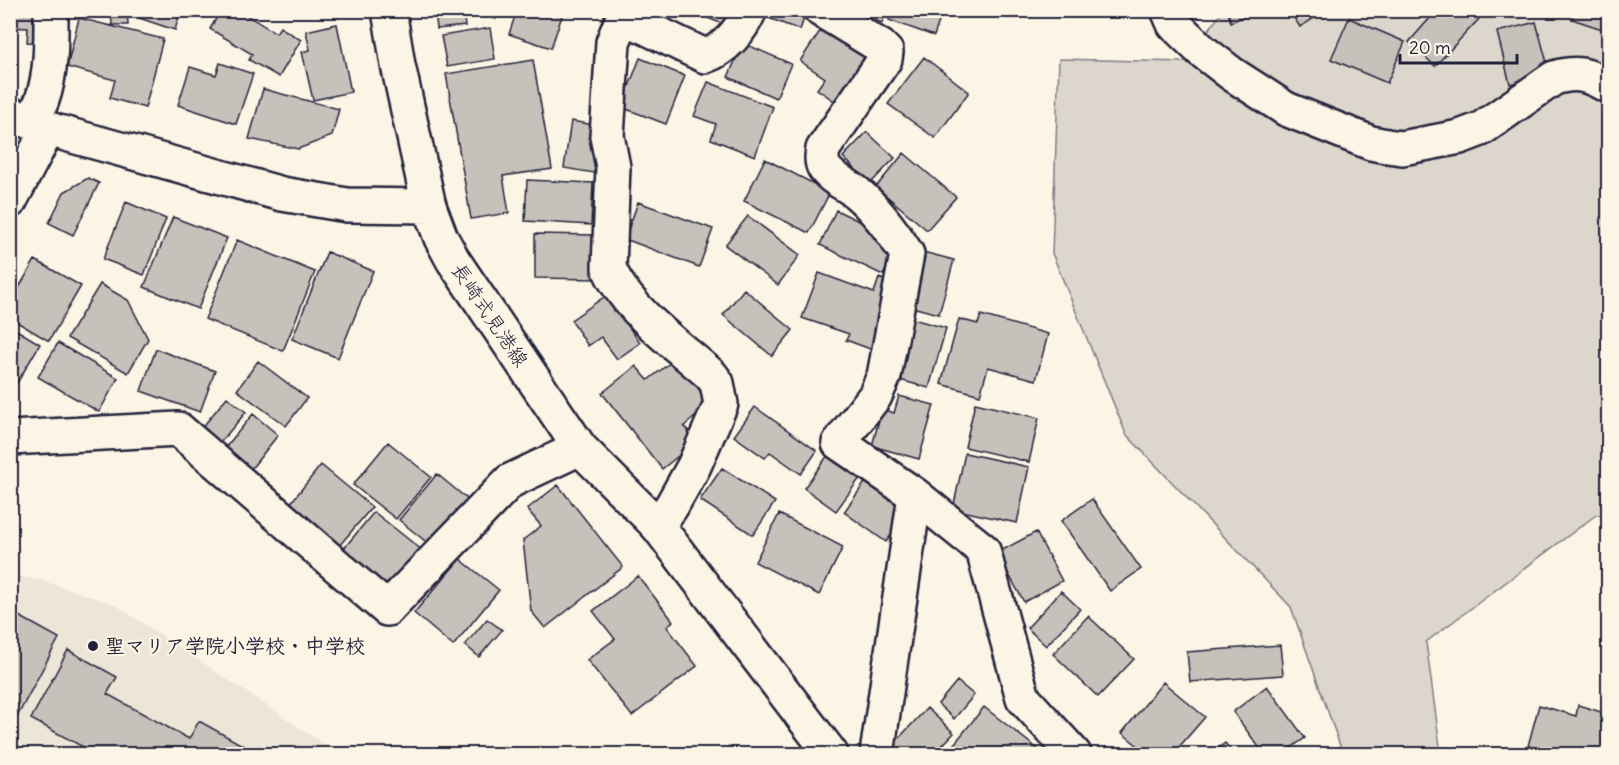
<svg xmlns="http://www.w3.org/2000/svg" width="1619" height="765" viewBox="0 0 1619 765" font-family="Delius,'Klee One',sans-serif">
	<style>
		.built { fill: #ece5d8 }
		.green { fill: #dcd6cc; stroke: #7f7c84; stroke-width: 1.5 }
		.building { fill: #c6c1bb; stroke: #22223b; stroke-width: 1.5 }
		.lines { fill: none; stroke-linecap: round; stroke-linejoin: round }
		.minor-casing { stroke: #22223b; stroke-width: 38 }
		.tertiary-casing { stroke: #22223b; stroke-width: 38 }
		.secondary-casing { stroke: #22223b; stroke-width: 38 }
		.minor { stroke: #fcf5e5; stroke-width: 33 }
		.tertiary { stroke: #fcf5e5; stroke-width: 33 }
		.secondary { stroke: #fcf5e5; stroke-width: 33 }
		.poi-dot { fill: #22223b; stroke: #fcf5e5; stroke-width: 2 }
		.labels { text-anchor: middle; stroke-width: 4.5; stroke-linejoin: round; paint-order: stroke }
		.street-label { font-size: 20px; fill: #22223b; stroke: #fcf5e5 }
		.poi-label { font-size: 20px; font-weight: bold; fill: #22223b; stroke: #fcf5e5; text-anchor: start }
	</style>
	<rect width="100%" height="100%" fill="#fcf5e5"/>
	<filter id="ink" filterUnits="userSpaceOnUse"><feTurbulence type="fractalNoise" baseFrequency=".0167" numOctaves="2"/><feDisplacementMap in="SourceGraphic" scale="12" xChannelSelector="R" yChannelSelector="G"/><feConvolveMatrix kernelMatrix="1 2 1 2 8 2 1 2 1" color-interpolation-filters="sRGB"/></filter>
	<g filter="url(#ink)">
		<path class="built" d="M 10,575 L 40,580 L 116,605 L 339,754 L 11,754 Z"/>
		<path class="green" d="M 1223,11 L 1608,11 L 1608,516 L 1596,515 L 1426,642 L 1441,754 L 1343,754 L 1291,607 L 1126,434 L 1052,253 L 1059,59 L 1184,62 Z"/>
		<path class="building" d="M 10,10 L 43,10 L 41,43 L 27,42 L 28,28 L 10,27 Z
			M 111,10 L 127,10 L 128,25 L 112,25 Z
			M 142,10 L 181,10 L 175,30 L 139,18 Z
			M 221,10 L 238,10 L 276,33 L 280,27 L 301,40 L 279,77 L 249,60 L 252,54 L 210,29 Z
			M 435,10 L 463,10 L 465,26 L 437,29 Z
			M 472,10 L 499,10 L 496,19 Z
			M 517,10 L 564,10 L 551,48 L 509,34 Z
			M 688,10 L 742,10 L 735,29 Z
			M 769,10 L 807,10 L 800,30 L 766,17 Z
			M 846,10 L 887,10 L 882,23 Z
			M 893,10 L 943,10 L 934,36 L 889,20 Z
			M 1227,10 L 1260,10 L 1231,22 Z
			M 1289,10 L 1327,10 L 1300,27 Z
			M 1437,10 L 1469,10 L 1479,19 L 1435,66 L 1409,42 Z
			M 1575,10 L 1608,10 L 1608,31 L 1572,19 Z
			M 79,18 L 163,39 L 145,108 L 110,98 L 115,80 L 67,67 Z
			M 1349,18 L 1405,42 L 1387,83 L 1331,59 Z
			M 1536,22 L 1550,74 L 1510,84 L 1497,32 Z
			M 337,24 L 351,92 L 313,100 L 302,52 L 310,50 L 306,31 Z
			M 824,25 L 878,61 L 846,109 L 817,89 L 825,78 L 800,61 Z
			M 490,28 L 495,59 L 447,67 L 441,36 Z
			M 743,43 L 791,64 L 776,98 L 728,77 Z
			M 924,57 L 969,92 L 935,138 L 888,104 Z
			M 640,58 L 685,76 L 666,124 L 621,107 Z
			M 533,60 L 552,169 L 503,176 L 509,213 L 471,219 L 446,74 Z
			M 220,63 L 253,74 L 236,124 L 178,105 L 190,67 L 216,75 Z
			M 708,82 L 773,107 L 755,156 L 711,139 L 716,124 L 694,116 Z
			M 263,89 L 339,109 L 332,136 L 298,149 L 249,139 Z
			M 571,121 L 601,126 L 594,173 L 564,168 Z
			M 867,132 L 895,158 L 870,184 L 843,157 Z
			M 904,153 L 956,197 L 927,230 L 876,187 Z
			M 765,159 L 830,192 L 809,233 L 744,201 Z
			M 88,178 L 99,183 L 73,235 L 49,223 L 64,192 Z
			M 527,180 L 593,183 L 591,225 L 525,221 Z
			M 126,202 L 166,219 L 144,275 L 103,259 Z
			M 638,202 L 713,229 L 699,267 L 625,239 Z
			M 836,210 L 888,235 L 896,249 L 883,275 L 820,245 Z
			M 748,216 L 800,255 L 778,285 L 725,245 Z
			M 173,217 L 227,238 L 198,309 L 144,287 Z
			M 535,234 L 598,235 L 597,279 L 535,278 Z
			M 237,240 L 315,272 L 283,351 L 205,319 Z
			M 327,252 L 373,271 L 338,358 L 292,339 Z
			M 923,252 L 954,260 L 939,314 L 908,306 Z
			M 35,260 L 81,286 L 49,341 L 10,318 L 10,303 Z
			M 819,273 L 874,293 L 879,278 L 896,285 L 873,350 L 846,340 L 849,334 L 802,318 Z
			M 100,284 L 128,300 L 148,339 L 128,373 L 67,338 Z
			M 744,289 L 793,330 L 772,356 L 723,315 Z
			M 607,295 L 640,343 L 617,359 L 601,337 L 588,346 L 571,320 Z
			M 981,315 L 1048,334 L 1036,380 L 988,367 L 980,395 L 941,384 L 959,319 L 978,324 Z
			M 909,318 L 946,328 L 929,388 L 892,378 Z
			M 10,326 L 40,344 L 10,395 Z
			M 58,343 L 118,378 L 99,412 L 38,377 Z
			M 156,349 L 215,371 L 200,412 L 141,391 Z
			M 675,359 L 711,404 L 684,426 L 697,441 L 662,469 L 602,393 L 636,366 L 648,380 Z
			M 258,361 L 307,398 L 286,426 L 237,390 Z
			M 899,396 L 934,405 L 919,459 L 872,446 L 882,409 L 894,413 Z
			M 227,397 L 246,412 L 219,444 L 201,429 Z
			M 975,403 L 1039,418 L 1029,462 L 965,447 Z
			M 755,407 L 817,451 L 801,474 L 770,452 L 765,458 L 734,436 Z
			M 253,414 L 278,435 L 251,469 L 225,448 Z
			M 388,442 L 431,477 L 396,519 L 353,485 Z
			M 965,453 L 1029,467 L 1017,523 L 953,509 Z
			M 828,455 L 860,478 L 836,511 L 804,488 Z
			M 321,465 L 372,507 L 339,546 L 289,505 Z
			M 722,468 L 775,502 L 753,535 L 700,500 Z
			M 437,474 L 483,512 L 445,557 L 399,520 Z
			M 866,481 L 908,512 L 886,542 L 844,512 Z
			M 558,485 L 623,567 L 545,628 L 531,611 L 523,540 L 541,526 L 527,509 Z
			M 1092,499 L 1141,569 L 1110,591 L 1061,521 Z
			M 374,512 L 437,562 L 403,603 L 341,552 Z
			M 779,514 L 843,547 L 819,595 L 755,562 Z
			M 1036,532 L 1062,581 L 1024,602 L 997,553 Z
			M 460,559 L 499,590 L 453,646 L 414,613 Z
			M 638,576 L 673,621 L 667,627 L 697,666 L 632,716 L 587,660 L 615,639 L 593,611 Z
			M 1061,591 L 1080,609 L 1046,646 L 1027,628 Z
			M 10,611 L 59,638 L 17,717 L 10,713 Z
			M 1088,616 L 1134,659 L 1098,697 L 1053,654 Z
			M 487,619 L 502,630 L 479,657 L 465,645 Z
			M 1280,645 L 1283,675 L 1190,682 L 1187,652 Z
			M 68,650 L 117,677 L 107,694 L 189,739 L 199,721 L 255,752 L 254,754 L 96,754 L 31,719 Z
			M 957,681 L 974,695 L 954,719 L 938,704 Z
			M 1163,682 L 1205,717 L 1173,754 L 1148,754 L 1122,733 Z
			M 1267,686 L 1305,738 L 1282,754 L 1264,754 L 1233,712 Z
			M 1539,705 L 1576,716 L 1578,705 L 1608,714 L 1608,754 L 1593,750 L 1592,754 L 1558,754 L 1528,746 Z
			M 984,707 L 1044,754 L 946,754 Z
			M 927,708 L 954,733 L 934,754 L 884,754 Z
			M 1225,743 L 1234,754 L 1211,754 Z"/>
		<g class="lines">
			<g class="minor-casing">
				<path id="minor" d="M 626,10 L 613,42 L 607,136 L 613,167 L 609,268 C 626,309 678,346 711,375 L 717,383 L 721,404 L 694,466 L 671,507 L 657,525
					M 821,10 L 880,46 L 886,52 L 885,59 L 823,149 C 822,155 821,161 824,167 C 831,179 847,184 857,193 C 877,210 893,232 907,254 L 884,376 L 875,396 L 839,443 L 915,495 L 983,550 L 1023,698 L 1074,754
					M 1168,10 L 1174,24 L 1201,50 L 1232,74 L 1286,109 L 1371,143 L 1387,146 L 1402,148 L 1460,137 L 1481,129 L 1554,78 C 1578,71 1588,75 1608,86
					M 624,17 L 705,56 C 726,49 741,30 750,10
					M 33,122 C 36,115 39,108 42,100 C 52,73 51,39 51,10
					M 10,201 L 48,129
					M 10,438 L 178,429 L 387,609 L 510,481 L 580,448
					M 877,754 L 915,495"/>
			</g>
			<g class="tertiary-casing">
				<path id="tertiary" d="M 389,10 L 398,65 L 429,206"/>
			</g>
			<g class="secondary-casing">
				<path id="secondary" d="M 10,114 L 55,131 L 282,194 L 347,205 L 429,206 L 441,238 L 453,260 L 580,448 L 657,525 L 831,754"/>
			</g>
			<use href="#minor" class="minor"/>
			<use href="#tertiary" class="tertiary"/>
			<use href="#secondary" class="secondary"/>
		</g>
	</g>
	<circle class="poi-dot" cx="93" cy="646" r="6"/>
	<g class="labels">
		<g class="street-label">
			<text transform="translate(490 315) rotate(56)" y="7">長崎式見港線</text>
		</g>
		<g class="poi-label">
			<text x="105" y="653">聖マリア学院小学校・中学校</text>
		</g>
	</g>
	<rect width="1619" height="765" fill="none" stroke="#fcf5e5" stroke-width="36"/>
	<rect x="18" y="18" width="1583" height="729" fill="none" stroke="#22223b" stroke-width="2" filter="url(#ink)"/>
	<path d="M1400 54v9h117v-9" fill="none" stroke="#22223b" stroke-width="3"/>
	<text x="1409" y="54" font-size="18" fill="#22223b" stroke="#fcf5e5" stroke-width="4.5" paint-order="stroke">20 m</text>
</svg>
